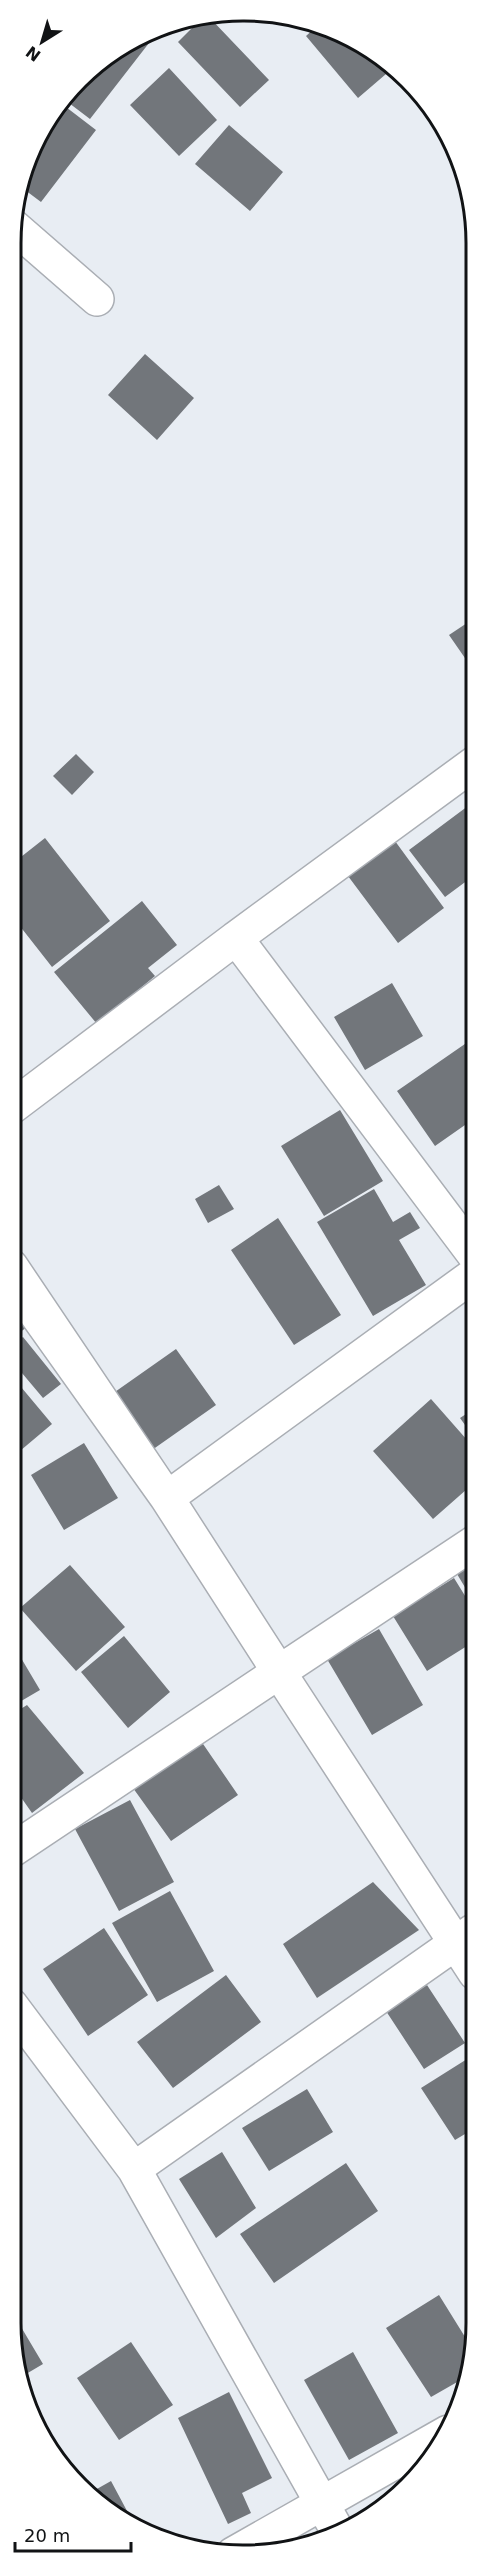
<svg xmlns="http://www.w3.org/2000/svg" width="487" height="2566" viewBox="0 0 487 2566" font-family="'DejaVu Sans',sans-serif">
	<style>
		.building { fill: #72767b }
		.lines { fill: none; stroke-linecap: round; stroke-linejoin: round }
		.minor-casing { stroke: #aaaeb4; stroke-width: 36 }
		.minor { stroke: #fff; stroke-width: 33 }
		.rim { fill: none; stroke: #111315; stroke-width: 3 }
	</style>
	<rect width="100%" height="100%" fill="#e8edf3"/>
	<path class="building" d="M 203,17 L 209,17 L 269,80 L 240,107 L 178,42 Z
		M 317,26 L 346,34 L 393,68 L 358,98 L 306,36 Z
		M 143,38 L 149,43 L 90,119 L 65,100 L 101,59 Z
		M 169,68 L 217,120 L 179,156 L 130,105 Z
		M 62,104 L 96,130 L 41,202 L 21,187 L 42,127 Z
		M 229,125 L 283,172 L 250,211 L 195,164 Z
		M 145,354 L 194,398 L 157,440 L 108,395 Z
		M 476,617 L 476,674 L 449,635 Z
		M 76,754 L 94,772 L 72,795 L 53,776 Z
		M 476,800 L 476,874 L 445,897 L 409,850 Z
		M 45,838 L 110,921 L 52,967 L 12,916 L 12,864 Z
		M 395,841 L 444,908 L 398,943 L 348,876 Z
		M 142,901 L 177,945 L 148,968 L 155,976 L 97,1024 L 54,972 Z
		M 392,983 L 423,1036 L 365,1070 L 334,1017 Z
		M 475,1037 L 475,1118 L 435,1146 L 397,1091 Z
		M 340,1110 L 383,1181 L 324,1216 L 281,1146 Z
		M 219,1185 L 234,1209 L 208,1223 L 195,1199 Z
		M 374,1189 L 393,1222 L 410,1212 L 420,1228 L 399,1240 L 426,1285 L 373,1316 L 317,1222 Z
		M 278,1218 L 341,1315 L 294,1345 L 231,1250 Z
		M 11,1307 L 27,1327 L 11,1339 Z
		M 23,1337 L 61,1384 L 43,1398 L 11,1360 L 11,1346 Z
		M 176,1349 L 216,1405 L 152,1450 L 112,1394 Z
		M 11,1375 L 52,1424 L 14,1456 L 11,1453 Z
		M 431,1399 L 475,1449 L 475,1482 L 433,1519 L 373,1451 Z
		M 475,1408 L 475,1439 L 460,1418 Z
		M 84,1443 L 118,1498 L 64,1530 L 31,1475 Z
		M 475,1557 L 475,1604 L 454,1569 Z
		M 70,1565 L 125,1627 L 76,1671 L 20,1608 Z
		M 454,1578 L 475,1612 L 475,1641 L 427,1671 L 393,1616 Z
		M 379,1629 L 423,1705 L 372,1735 L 327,1659 Z
		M 124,1636 L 170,1692 L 128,1728 L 81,1672 Z
		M 11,1641 L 40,1690 L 11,1707 Z
		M 27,1705 L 84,1773 L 32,1813 L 11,1783 L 11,1715 Z
		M 201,1741 L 238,1795 L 171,1841 L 133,1788 Z
		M 130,1800 L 174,1882 L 119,1911 L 75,1829 Z
		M 373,1882 L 419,1930 L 317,1998 L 283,1944 Z
		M 170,1891 L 214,1971 L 157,2002 L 112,1923 Z
		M 104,1928 L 148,1995 L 88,2036 L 43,1969 Z
		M 226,1975 L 261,2022 L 173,2088 L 137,2042 Z
		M 427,1985 L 465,2043 L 424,2069 L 386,2011 Z
		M 475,2054 L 475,2128 L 455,2140 L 421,2088 Z
		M 307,2089 L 333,2132 L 269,2171 L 242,2128 Z
		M 222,2152 L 256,2208 L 216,2238 L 179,2179 Z
		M 346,2163 L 378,2211 L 274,2283 L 240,2234 Z
		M 439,2295 L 475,2353 L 466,2377 L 431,2397 L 386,2328 Z
		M 11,2310 L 43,2364 L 21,2377 L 10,2322 Z
		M 131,2342 L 173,2405 L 119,2440 L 77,2378 Z
		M 353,2352 L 398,2433 L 349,2460 L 304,2380 Z
		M 229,2392 L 272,2478 L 242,2493 L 251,2513 L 228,2524 L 178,2418 Z
		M 111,2481 L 134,2524 L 88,2494 Z
		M 403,2489 L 397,2498 L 385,2505 L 383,2502 Z"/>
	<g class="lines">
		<g class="minor-casing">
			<path id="minor" d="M 12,225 L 97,299
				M 12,1107 L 236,938
				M 475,1256 L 236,938 L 476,762
				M 11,1279 L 167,1498 L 11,1266
				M 11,1851 L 279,1672 L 167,1498 L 475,1274
				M 475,1973 L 279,1672 L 475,1542
				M 11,2005 L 134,2169 L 338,2532
				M 134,2169 L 473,1931
				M 233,2554 L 448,2432"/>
		</g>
		<use href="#minor" class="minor"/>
	</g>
	<path d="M0 0H487V2566H0ZM243 21H244A222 222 0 0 1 466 243V2323A222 222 0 0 1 244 2545H243A222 222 0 0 1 21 2323V243A222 222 0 0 1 243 21Z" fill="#fff" fill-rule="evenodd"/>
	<path class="rim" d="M243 21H244A222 222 0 0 1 466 243V2323A222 222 0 0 1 244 2545H243A222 222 0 0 1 21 2323V243A222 222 0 0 1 243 21Z"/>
	<g transform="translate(42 42) rotate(217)" stroke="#ffffff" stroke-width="4.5" paint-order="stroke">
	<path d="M0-4.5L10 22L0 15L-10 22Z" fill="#111315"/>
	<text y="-9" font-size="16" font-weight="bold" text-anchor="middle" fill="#111315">N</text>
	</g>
	<path d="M15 2542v9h116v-9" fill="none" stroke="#111315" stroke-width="3"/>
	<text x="24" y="2542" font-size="18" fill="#111315" stroke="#ffffff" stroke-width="4.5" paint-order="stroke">20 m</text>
</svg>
